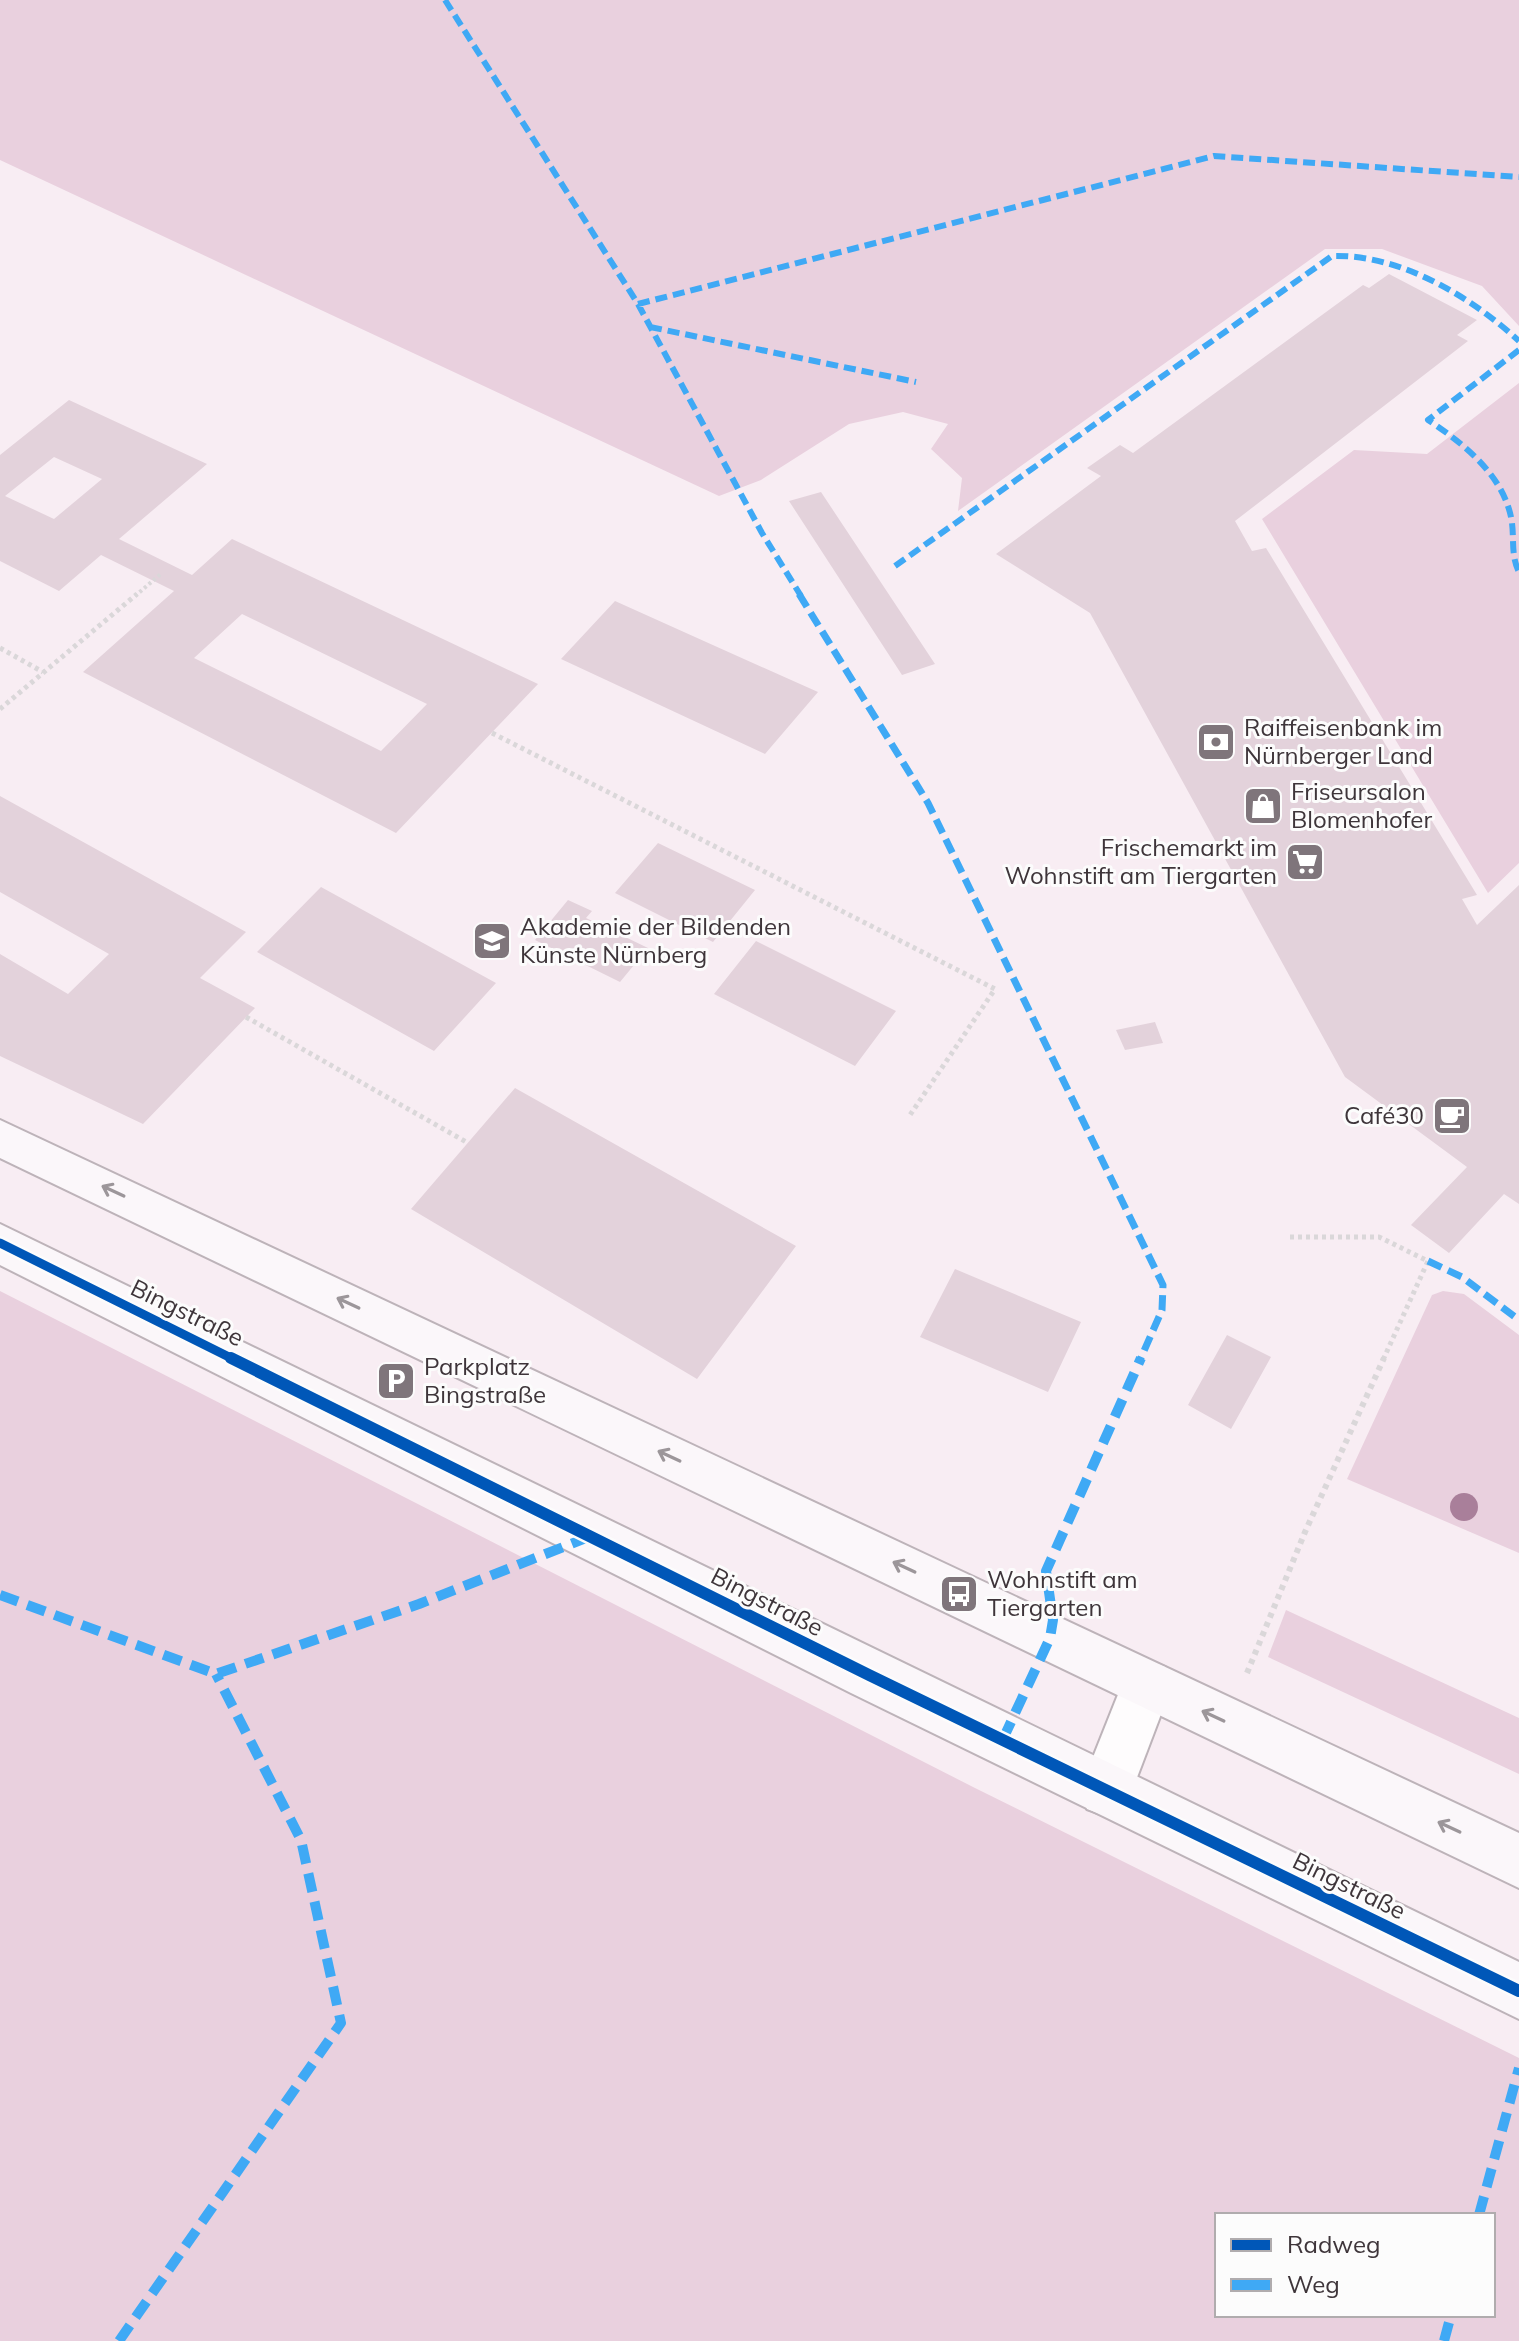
<svg xmlns="http://www.w3.org/2000/svg" width="1519" height="2341" viewBox="0 0 1519 2341" font-family="Mulish,sans-serif">
	<style>
		.green { fill: #e9d0de; fill-rule: evenodd }
		.building { fill: #e3d2db; fill-rule: evenodd }
		.lines { fill: none; stroke-linecap: round; stroke-linejoin: round }
		.street-casing { stroke: #bdb3b9; stroke-width: 4 }
		.secondary-casing { stroke: #bdb3b9; stroke-width: 4 }
		.path-far2 { stroke: #dad7d9; stroke-width: 4; stroke-dasharray: 3 3; stroke-linecap: butt }
		.path-far1 { stroke: #dad7d9; stroke-width: 5; stroke-dasharray: 4 4; stroke-linecap: butt }
		.path { stroke: #dad7d9; stroke-width: 6; stroke-dasharray: 5 5; stroke-linecap: butt }
		.street { fill: #fefcfd; fill-rule: evenodd }
		.secondary { fill: #fbf7fa; fill-rule: evenodd }
		.quiet-far2 { stroke: #3fa9f5; stroke-width: 6; stroke-dasharray: 12 6; stroke-linecap: butt }
		.quiet-far1 { stroke: #3fa9f5; stroke-width: 7; stroke-dasharray: 15 7; stroke-linecap: butt }
		.quiet { stroke: #3fa9f5; stroke-width: 10; stroke-dasharray: 19 10; stroke-linecap: butt }
		.cycleway-far1-casing { stroke: #fcfcfc; stroke-width: 14 }
		.cycleway-casing { stroke: #fcfcfc; stroke-width: 17 }
		.cycleway-far1 { stroke: #0057b8; stroke-width: 9 }
		.cycleway { stroke: #0057b8; stroke-width: 12 }
		.tree { fill: #a97f9a }
		.oneway { stroke: #9c969a }
		.labels { text-anchor: middle; stroke-width: 6; stroke-linejoin: round; paint-order: stroke }
		.poi-label { font-size: 24px; fill: #3e353a; stroke: #fcfcfc; text-anchor: start }
		.street-label { font-size: 24px; fill: #3e353a; stroke: #fcfcfc }
	</style>
	<rect width="100%" height="100%" fill="#f8edf3"/>
	<path class="green" d="M 0,0 L 1519,0 L 1519,326 L 1482,286 L 1382,249 L 1325,249 L 958,511 L 962,478 L 931,449 L 948,424 L 903,412 L 849,424 L 761,480 L 719,496 L 0,160 Z
		M 1519,383 L 1519,863 L 1488,893 L 1262,519 L 1354,450 L 1427,454 Z
		M 0,1291 L 975,1788 L 1519,2058 L 1519,2341 L 0,2341 ZM 1217,2215 L 1493,2215 L 1493,2315 L 1217,2315 Z
		M 1443,1291 L 1464,1294 L 1519,1335 L 1519,1553 L 1347,1479 L 1432,1295 Z
		M 1286,1610 L 1519,1718 L 1519,1774 L 1268,1657 Z"/>
	<path class="building" d="M 1389,274 L 1477,320 L 1457,335 L 1468,341 L 1235,521 L 1252,551 L 1266,548 L 1477,895 L 1462,899 L 1477,925 L 1519,885 L 1519,1204 L 1504,1194 L 1449,1253 L 1411,1225 L 1467,1167 L 1345,1077 L 1090,613 L 996,554 L 1101,476 L 1087,468 L 1120,445 L 1133,453 L 1363,285 L 1369,288 Z
		M 69,400 L 207,464 L 119,539 L 192,575 L 232,539 L 538,684 L 396,833 L 83,672 L 174,591 L 101,555 L 59,591 L 0,561 L 0,455 ZM 54,457 L 102,479 L 54,519 L 5,496 ZM 242,614 L 427,704 L 381,751 L 194,658 Z
		M 821,492 L 935,664 L 902,675 L 789,501 Z
		M 615,601 L 715,646 L 818,692 L 765,754 L 561,659 Z
		M 0,796 L 246,932 L 200,978 L 255,1008 L 143,1124 L 0,1056 L 0,954 L 68,994 L 109,954 L 0,892 Z
		M 658,843 L 755,890 L 713,942 L 615,893 Z
		M 321,887 L 496,983 L 434,1051 L 257,952 Z
		M 568,900 L 592,911 L 586,918 L 648,948 L 620,982 L 535,940 Z
		M 756,941 L 896,1011 L 855,1066 L 714,994 Z
		M 1155,1022 L 1163,1043 L 1125,1050 L 1116,1030 Z
		M 515,1088 L 796,1246 L 697,1379 L 411,1209 Z
		M 955,1269 L 1081,1322 L 1048,1392 L 920,1337 Z
		M 1227,1335 L 1271,1357 L 1231,1429 L 1188,1405 Z"/>
	<g class="lines">
		<g class="street-casing">
			<path id="street" d="M 1147,1660 L 1165,1667 L 1172,1685 L 1125,1809 L 1106,1816 L 1087,1809 L 1080,1790 L 1129,1667 Z"/>
		</g>
		<g class="secondary-casing">
			<path id="secondary" d="M 0,1120 L 1519,1833 L 1519,1888 L 0,1158 Z
				M 0,1224 L 1519,1962 L 1519,2019 L 851,1693 L 0,1265 Z"/>
		</g>
		<path class="path-far2" d="M 135,596 L 162,573"/>
		<path class="path-far1" d="M 0,648 L 43,672
			M 0,709 L 137,594
			M 492,733 L 995,989 L 908,1118
			M 246,1017 L 468,1143
			M 1290,1237 L 1379,1237 L 1428,1261 L 1383,1360"/>
		<path class="path" d="M 1247,1673 L 1305,1532 L 1384,1358"/>
		<use href="#street" class="street"/>
		<use href="#secondary" class="secondary"/>
		<path class="quiet-far2" d="M 445,0 L 638,304 L 762,533 L 801,596
			M 638,304 L 1214,156 L 1519,177
			M 650,327 L 916,382
			M 1519,350 L 1428,420 C 1463,443 1502,474 1511,517 C 1515,536 1510,554 1519,572
			M 895,566 L 1332,256 C 1400,254 1470,296 1519,341"/>
		<path class="quiet-far1" d="M 799,594 L 928,803 L 1163,1285 L 1162,1310 L 1140,1360
			M 1428,1261 L 1462,1277 L 1519,1320"/>
		<path class="quiet" d="M 0,1595 L 216,1674 L 419,1604 L 591,1536
			M 1003,1739 L 1050,1638 L 1053,1620 L 1046,1571 L 1141,1358
			M 1479,2215 L 1519,2068
			M 119,2341 L 341,2023 L 301,1840 L 216,1674
			M 1444,2341 L 1451,2315"/>
		<g class="cycleway-far1-casing">
			<path id="cycleway-far1" d="M 0,1243 L 235,1360"/>
		</g>
		<g class="cycleway-casing">
			<path id="cycleway" d="M 231,1358 L 869,1675 L 1519,1991"/>
		</g>
		<use href="#cycleway-far1" class="cycleway-far1"/>
		<use href="#cycleway" class="cycleway"/>
	</g>
	<circle class="tree" cx="1464" cy="1507" r="14"/>
	<defs><path id="oneway-shaft" d="M-6 0H5M1.5-3L5.5 0L1.5 3" fill="none" stroke-width="1.6" stroke-linecap="round" stroke-linejoin="round" transform="scale(2)"/></defs>
	<g class="oneway">
		<use href="#oneway-shaft" transform="translate(113 1191) rotate(-155)"/>
		<use href="#oneway-shaft" transform="translate(348 1303) rotate(-155)"/>
		<use href="#oneway-shaft" transform="translate(669 1456) rotate(-155)"/>
		<use href="#oneway-shaft" transform="translate(904 1567) rotate(-155)"/>
		<use href="#oneway-shaft" transform="translate(1213 1716) rotate(-155)"/>
		<use href="#oneway-shaft" transform="translate(1449 1827) rotate(-155)"/>
	</g>
	<defs>
		<g id="bank-square" transform="scale(2)"><rect x="-9" y="-9" width="18" height="18" rx="4" fill="#7f757b" stroke="#fcfcfc"/><path d="M-6-4H6V4H-6ZM0-2.3a2.3 2.3 0 1 0 0 4.6a2.3 2.3 0 1 0 0-4.6Z" fill="#fff"/></g>
		<g id="shop-square" transform="scale(2)"><rect x="-9" y="-9" width="18" height="18" rx="4" fill="#7f757b" stroke="#fcfcfc"/><path d="M-5-2.5h2.3a2.7 3.5 0 0 1 5.4 0H5L5.5 6h-11ZM-1.5-2.5h3a1.5 2.3 0 0 0-3 0Z" fill="#fff"/></g>
		<g id="supermarket-square" transform="scale(2)"><rect x="-9" y="-9" width="18" height="18" rx="4" fill="#7f757b" stroke="#fcfcfc"/><path d="M-6-5.5h2.5l.6 2H6L4.5 2H-2.5L-4.4-4H-6ZM-1.5 3.2a1.3 1.3 0 1 0 .1 0ZM3 3.2a1.3 1.3 0 1 0 .1 0Z" fill="#fff"/></g>
		<g id="university-square" transform="scale(2)"><rect x="-9" y="-9" width="18" height="18" rx="4" fill="#7f757b" stroke="#fcfcfc"/><path d="M0-5L7-2L0 1L-7-2ZM-4 1L0 2.5L4 1V4Q0 6-4 4Z" fill="#fff"/></g>
		<g id="cafe-square" transform="scale(2)"><rect x="-9" y="-9" width="18" height="18" rx="4" fill="#7f757b" stroke="#fcfcfc"/><path d="M-5.5-4.5H6V0H3Q3 3.5 0 3.5H-2.5Q-5.5 3.5-5.5 0ZM3-3.2v2h1.7v-2ZM-6 4.5H4V6H-6Z" fill="#fff"/></g>
		<g id="parking-square" transform="scale(2)"><rect x="-9" y="-9" width="18" height="18" rx="4" fill="#7f757b" stroke="#fcfcfc"/><path d="M-3.5-5.5H1a3.5 3.5 0 0 1 0 7H-1V5.5H-3.5ZM-1-3.4V-.6H.8a1.4 1.4 0 0 0 0-2.8Z" fill="#fff"/></g>
		<g id="bus-square" transform="scale(2)"><rect x="-9" y="-9" width="18" height="18" rx="4" fill="#7f757b" stroke="#fcfcfc"/><path d="M-5-6H5V4H4V6H2V4H-2V6H-4V4H-5ZM-3.5-4V0h7V-4ZM-3.5 1.2v1.5H-2V1.2ZM2 1.2v1.5H3.5V1.2Z" fill="#fff"/></g>
	</defs>
	<g fill-rule="evenodd">
		<use href="#bank-square" x="1216" y="742"/>
		<use href="#shop-square" x="1263" y="806"/>
		<use href="#supermarket-square" x="1305" y="862"/>
		<use href="#university-square" x="492" y="941"/>
		<use href="#cafe-square" x="1452" y="1116"/>
		<use href="#parking-square" x="396" y="1381"/>
		<use href="#bus-square" x="959" y="1594"/>
	</g>
	<g class="labels">
		<g class="poi-label">
			<text x="1244" y="736">Raiffeisenbank im<tspan x="1244" dy="28">Nürnberger Land</tspan></text>
			<text x="1291" y="800">Friseursalon<tspan x="1291" dy="28">Blomenhofer</tspan></text>
			<text x="1277" y="856" text-anchor="end">Frischemarkt im<tspan x="1277" dy="28">Wohnstift am Tiergarten</tspan></text>
			<text x="520" y="935">Akademie der Bildenden<tspan x="520" dy="28">Künste Nürnberg</tspan></text>
			<text x="1424" y="1124" text-anchor="end">Café30</text>
			<text x="424" y="1375">Parkplatz<tspan x="424" dy="28">Bingstraße</tspan></text>
			<text x="987" y="1588">Wohnstift am<tspan x="987" dy="28">Tiergarten</tspan></text>
		</g>
		<g class="street-label">
			<text transform="translate(187 1313) rotate(26)" y="8">Bingstraße</text>
			<text transform="translate(767 1602) rotate(27)" y="8">Bingstraße</text>
			<text transform="translate(1349 1886) rotate(26)" y="8">Bingstraße</text>
		</g>
	</g>
	<rect x="1215" y="2213" width="280" height="104" fill="#fcfcfc" stroke="#b0acae" stroke-width="2"/>
	<rect x="1231" y="2239" width="40" height="12" fill="#0057b8" stroke="#b0acae" stroke-width="2"/>
	<text x="1287" y="2253" font-size="24" fill="#3e353a">Radweg</text>
	<rect x="1231" y="2279" width="40" height="12" fill="#3fa9f5" stroke="#b0acae" stroke-width="2"/>
	<text x="1287" y="2293" font-size="24" fill="#3e353a">Weg</text>
</svg>
